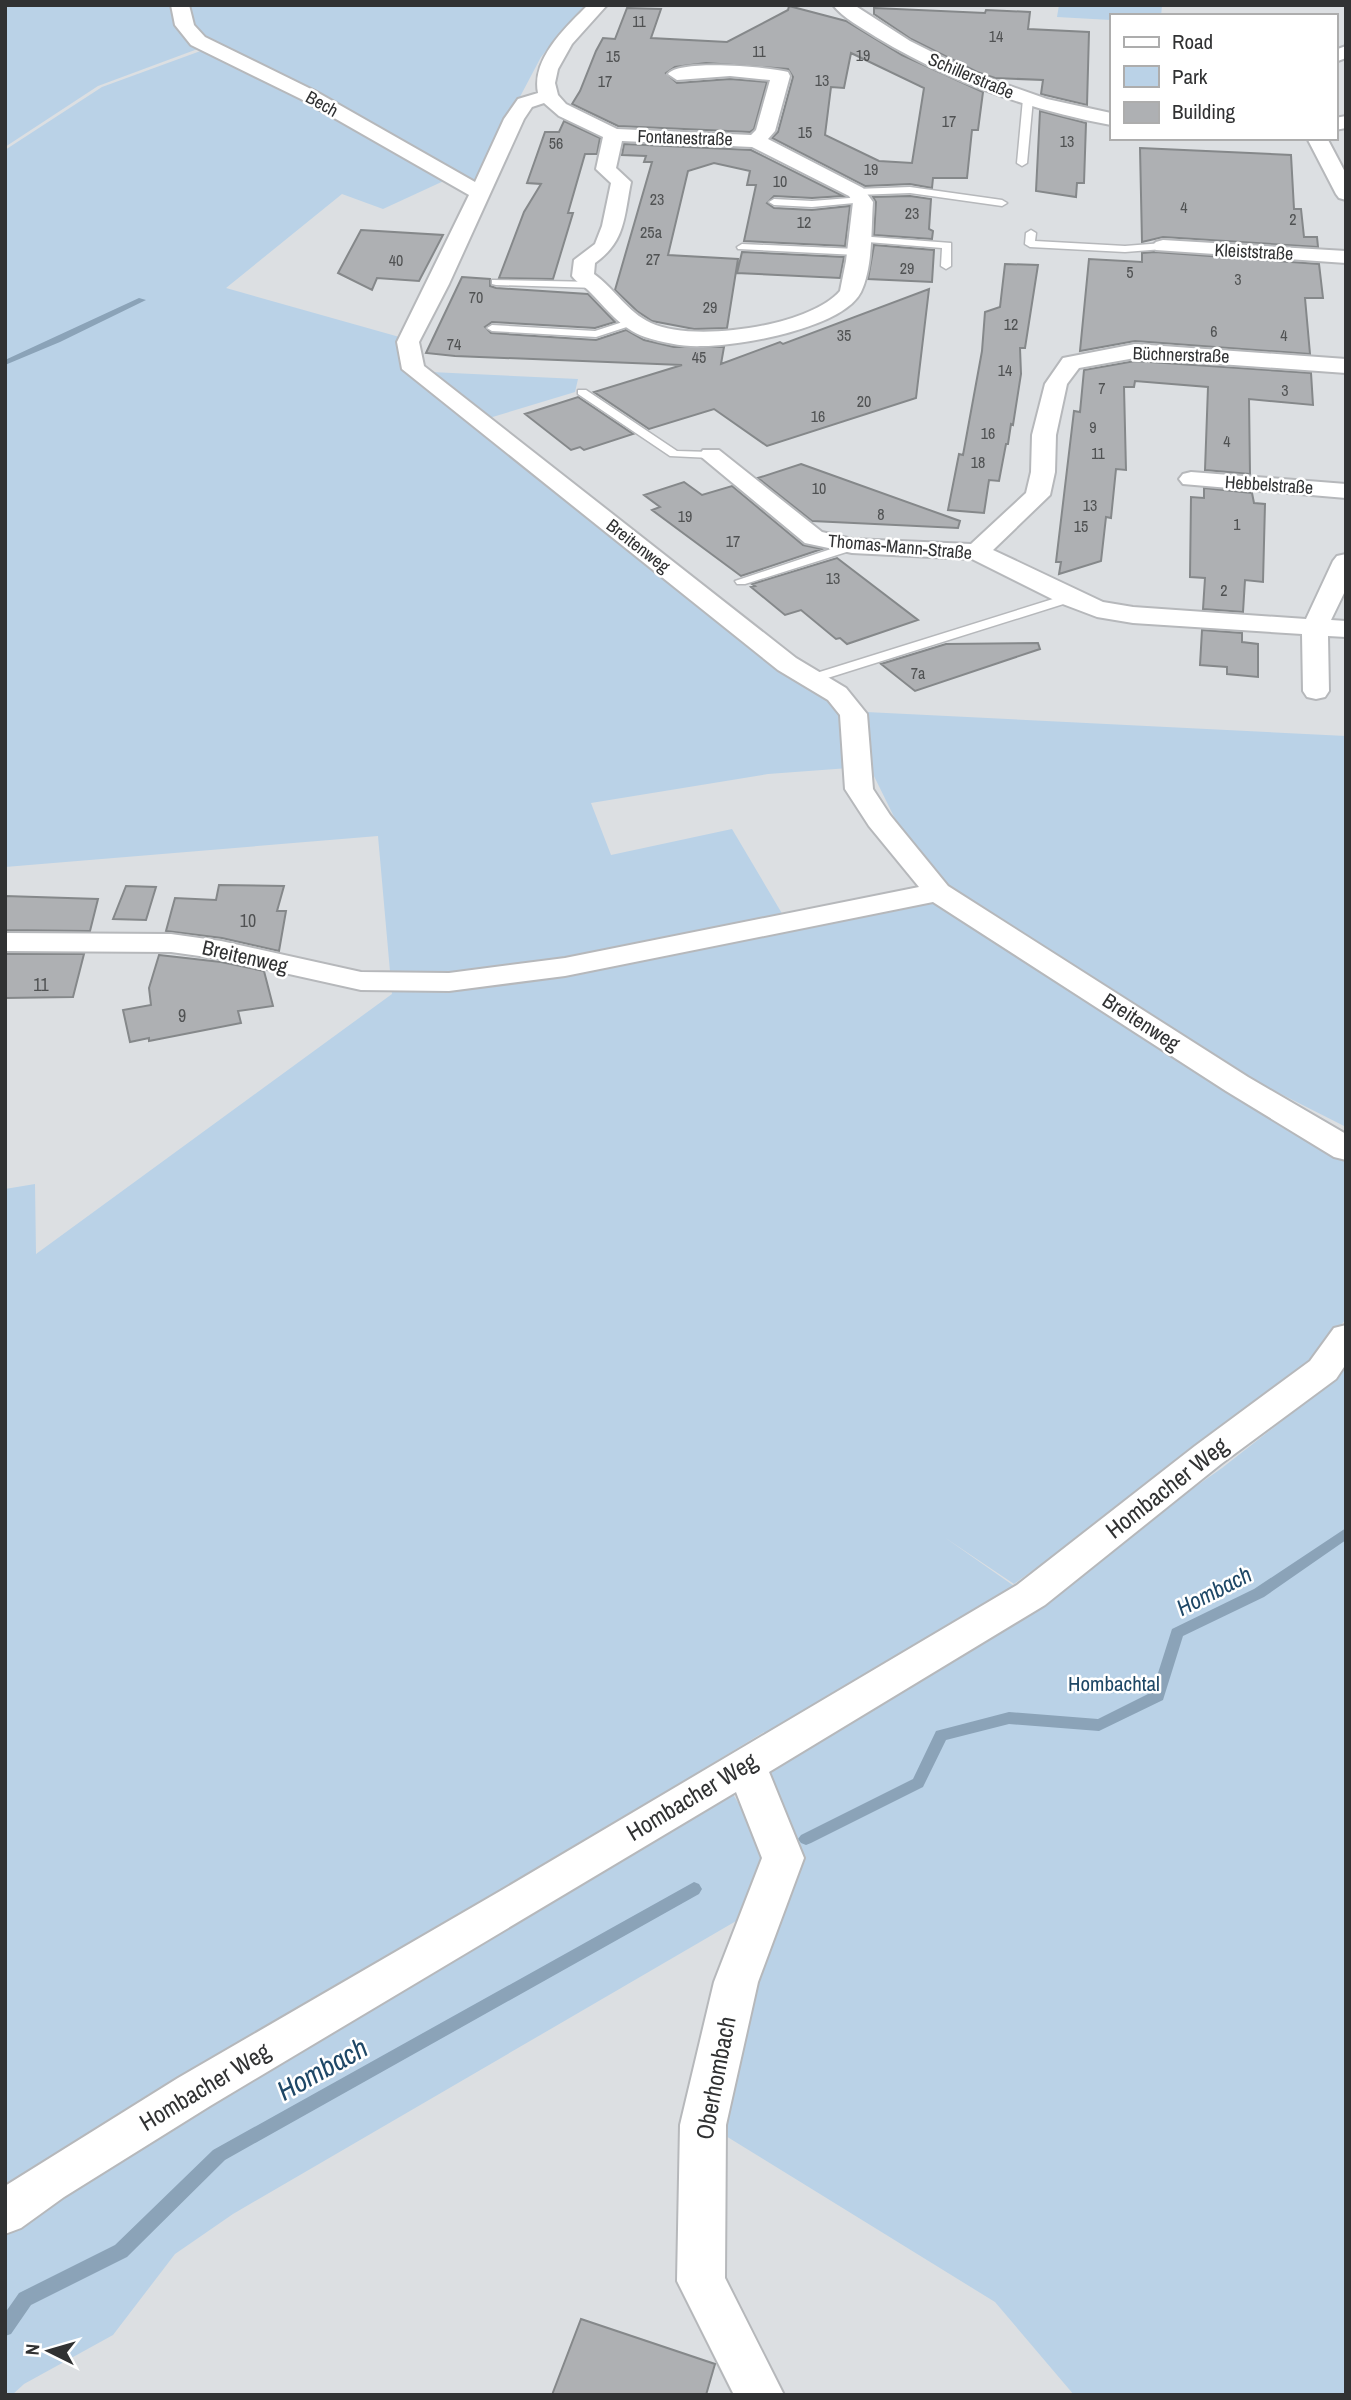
<svg xmlns="http://www.w3.org/2000/svg" width="1351" height="2400" viewBox="0 0 1351 2400" font-family="'Archivo Narrow',sans-serif">
	<style>
		.green { fill: #bad2e7 }
		.lines { fill: none; stroke-linecap: round; stroke-linejoin: round }
		.stream { fill: #8ba3b8; fill-rule: evenodd }
		.building { fill: #aeb0b3; stroke: #85888a; stroke-width: 2; fill-rule: evenodd }
		.service-casing { stroke: #b6b8bb; stroke-width: 3 }
		.minor-casing { stroke: #b6b8bb; stroke-width: 4 }
		.service { fill: #fff; fill-rule: evenodd }
		.minor { fill: #fff; fill-rule: evenodd }
		.labels { text-anchor: middle; stroke-width: 5; stroke-linejoin: round; paint-order: stroke }
		.far-number-label { font-size: 16px; fill: #505253 }
		.far-street-label { font-size: 18px; fill: #313233; stroke: #fff }
		.number-label { font-size: 18px; fill: #505253 }
		.street-label { font-size: 21px; fill: #313233; stroke: #fff }
		.park-label { font-size: 21px; fill: #1d4765; stroke: #fff }
		.water-label { font-size: 23px; font-style: italic; fill: #1e4766; stroke: #fff }
		.near-street-label { font-size: 24px; fill: #313233; stroke: #fff }
		.near-water-label { font-size: 28px; font-style: italic; fill: #1e4766; stroke: #fff }
	</style>
	<rect width="100%" height="100%" fill="#dcdfe2"/>
	<path class="green" d="M 5,5 L 175,5 L 203,47 L 98,86 L 5,147 Z
		M 186,5 L 591,5 L 553,50 L 546,51 L 541,57 L 473,186 L 194,32 Z
		M 1059,5 L 1162,6 L 1161,16 L 1111,16 L 1111,20 L 1057,17 Z
		M 206,49 L 263,74 L 448,179 L 383,209 L 342,194 L 226,288 L 403,338 L 399,353 L 845,712 L 849,768 L 768,774 L 591,803 L 611,855 L 732,829 L 790,927 L 933,901 L 1346,1159 L 1346,1319 L 1308,1363 L 1199,1450 L 1014,1584 L 944,1537 L 1034,1600 L 1222,1468 L 1328,1385 L 1346,1365 L 1346,2395 L 1074,2395 L 995,2302 L 708,2125 L 755,1910 L 233,2214 L 175,2254 L 113,2335 L 24,2384 L 12,2395 L 5,2395 L 5,2231 L 726,1783 L 739,1804 L 773,1783 L 764,1732 L 331,1996 L 5,2202 L 5,1189 L 35,1184 L 36,1254 L 392,994 L 378,836 L 5,867 L 5,150 L 102,87 Z
		M 431,372 L 578,379 L 575,392 L 486,419 Z
		M 866,712 L 1346,736 L 1346,1127 L 1251,1079 L 940,888 L 902,833 L 871,770 Z"/>
	<g class="lines">
		<path class="stream" d="M 139,298 L 146,300 L 60,342 L 5,365 L 5,360 Z
			M 1346,1528 L 1346,1540 L 1264,1597 L 1183,1636 L 1163,1700 L 1099,1731 L 1009,1724 L 946,1740 L 923,1787 L 811,1843 L 806,1845 L 801,1843 L 798,1839 L 801,1835 L 913,1779 L 936,1731 L 1009,1712 L 1098,1719 L 1152,1692 L 1172,1629 L 1254,1589 Z
			M 694,1882 L 699,1884 L 702,1889 L 699,1894 L 225,2160 L 127,2257 L 31,2305 L 11,2334 L 5,2336 L 5,2313 L 19,2293 L 115,2245 L 213,2150 Z"/>
	</g>
	<path class="building" d="M 789,6 L 846,21 L 902,55 L 983,92 L 978,130 L 972,130 L 967,178 L 933,178 L 932,188 L 910,184 L 865,186 L 772,138 L 778,132 L 793,77 L 788,69 L 706,63 L 675,67 L 666,73 L 677,83 L 730,79 L 767,82 L 754,129 L 750,132 L 618,126 L 572,104 L 580,91 L 596,51 L 603,38 L 615,39 L 627,8 L 661,9 L 651,38 L 727,42 L 788,10 ZM 851,53 L 924,88 L 912,163 L 879,161 L 825,135 L 831,87 L 844,88 Z
		M 874,8 L 985,13 L 986,10 L 1030,12 L 1028,29 L 1089,32 L 1087,105 L 1041,94 L 1043,80 L 995,78 L 977,72 L 911,39 L 874,14 Z
		M 1040,111 L 1086,123 L 1084,183 L 1077,183 L 1076,197 L 1036,191 Z
		M 564,121 L 600,138 L 597,154 L 585,154 L 568,213 L 573,213 L 553,279 L 499,278 L 524,212 L 541,184 L 527,183 L 545,132 L 559,132 Z
		M 624,144 L 751,150 L 843,196 L 812,198 L 774,196 L 767,203 L 774,208 L 812,210 L 850,206 L 845,246 L 744,241 L 756,185 L 747,185 L 750,171 L 714,163 L 688,171 L 668,255 L 738,259 L 727,328 L 694,329 L 652,321 L 637,311 L 615,290 L 652,162 L 644,162 L 646,156 L 622,155 Z
		M 1140,148 L 1291,155 L 1294,209 L 1301,209 L 1304,237 L 1317,237 L 1318,247 L 1163,237 L 1142,242 Z
		M 910,196 L 931,199 L 929,229 L 933,231 L 932,239 L 874,235 L 876,202 L 873,197 Z
		M 361,230 L 443,235 L 419,281 L 377,278 L 372,290 L 338,273 Z
		M 874,245 L 934,250 L 932,282 L 868,279 Z
		M 742,252 L 844,257 L 840,278 L 737,273 Z
		M 1155,252 L 1319,264 L 1323,298 L 1305,298 L 1310,354 L 1135,341 L 1080,351 L 1089,259 L 1142,262 L 1142,253 Z
		M 1005,264 L 1038,265 L 1025,348 L 1020,348 L 1021,374 L 1013,425 L 1011,424 L 1008,444 L 1006,444 L 999,481 L 989,480 L 984,513 L 948,510 L 959,454 L 963,455 L 982,351 L 985,312 L 1000,307 Z
		M 462,277 L 490,279 L 490,286 L 496,288 L 588,294 L 615,322 L 595,328 L 492,322 L 485,327 L 491,333 L 596,340 L 626,330 L 644,340 L 674,347 L 724,347 L 721,364 L 780,342 L 783,344 L 929,289 L 916,398 L 767,446 L 714,409 L 649,429 L 594,392 L 682,365 L 455,356 L 426,353 Z
		M 1135,361 L 1311,373 L 1313,405 L 1249,399 L 1250,474 L 1205,470 L 1208,387 L 1135,381 L 1134,387 L 1124,387 L 1126,470 L 1116,469 L 1111,518 L 1106,517 L 1101,561 L 1059,574 L 1061,562 L 1056,562 L 1074,411 L 1080,412 L 1084,370 Z
		M 578,397 L 633,434 L 584,450 L 580,447 L 571,450 L 525,414 Z
		M 801,464 L 960,521 L 958,528 L 812,521 L 758,478 Z
		M 684,482 L 702,495 L 732,486 L 803,545 L 822,549 L 741,576 L 652,510 L 660,507 L 644,495 Z
		M 1204,488 L 1252,493 L 1254,503 L 1265,504 L 1263,582 L 1245,580 L 1243,612 L 1203,609 L 1205,578 L 1190,577 L 1191,497 L 1204,498 Z
		M 837,558 L 918,620 L 847,644 L 840,638 L 836,639 L 801,610 L 785,615 L 751,587 L 755,586 L 752,584 Z
		M 1202,630 L 1242,633 L 1242,642 L 1258,644 L 1258,677 L 1227,674 L 1227,667 L 1200,665 Z
		M 1038,643 L 1040,649 L 915,691 L 881,664 L 946,644 Z
		M 219,885 L 284,886 L 277,911 L 286,911 L 279,951 L 222,938 L 166,931 L 175,898 L 216,900 Z
		M 126,886 L 156,887 L 146,920 L 113,919 Z
		M 5,896 L 98,899 L 90,931 L 5,930 Z
		M 5,954 L 84,954 L 73,997 L 5,998 Z
		M 159,955 L 221,962 L 264,971 L 273,1006 L 238,1011 L 241,1023 L 149,1041 L 149,1038 L 130,1042 L 123,1010 L 151,1005 L 149,988 Z
		M 581,2319 L 715,2364 L 706,2395 L 552,2395 Z"/>
	<g class="lines">
		<g class="service-casing">
			<path id="service" d="M 1028,96 L 1033,99 L 1027,163 L 1022,166 L 1017,163 L 1023,99 Z
				M 910,187 L 1002,200 L 1007,203 L 1002,206 L 910,193 L 856,195 L 851,192 L 856,189 Z
				M 862,197 L 865,198 L 865,202 L 812,207 L 774,205 L 769,202 L 774,199 L 812,201 Z
				M 1031,230 L 1036,233 L 1035,241 L 1125,246 L 1163,243 L 1168,246 L 1163,249 L 1125,252 L 1030,247 L 1025,244 L 1026,233 Z
				M 859,236 L 951,243 L 951,266 L 946,269 L 941,266 L 942,248 L 855,241 L 855,237 Z
				M 742,244 L 857,249 L 862,252 L 857,255 L 738,249 L 737,247 Z
				M 492,280 L 597,282 L 602,285 L 597,288 L 496,285 L 492,284 Z
				M 632,319 L 637,322 L 636,324 L 596,337 L 492,331 L 487,328 L 492,325 L 595,331 Z
				M 578,390 L 586,390 L 677,451 L 711,452 L 717,455 L 711,458 L 670,456 L 578,394 Z
				M 852,542 L 856,543 L 856,549 L 745,584 L 737,584 L 735,581 Z
				M 1069,594 L 1075,598 L 1073,601 L 818,681 L 810,681 L 808,678 L 810,675 Z"/>
		</g>
		<g class="minor-casing">
			<path id="minor" d="M 171,5 L 189,5 L 194,25 L 205,37 L 315,91 L 475,182 L 504,119 L 518,99 L 538,93 C 531,59 566,27 588,5 L 607,5 L 572,44 L 558,69 L 555,83 L 558,95 L 566,104 L 617,129 L 751,135 L 756,130 L 770,80 L 730,76 L 677,80 L 668,74 C 680,59 767,67 788,72 L 790,76 L 775,131 L 768,139 L 863,188 L 873,202 C 871,229 873,267 861,292 C 843,328 740,346 703,346 C 684,347 664,343 645,337 C 620,328 607,309 588,290 C 583,285 576,282 572,276 L 574,260 L 595,244 L 602,226 L 611,183 L 596,169 L 603,137 L 559,116 L 544,103 L 532,107 L 524,119 L 449,284 L 419,342 L 424,366 L 796,658 L 846,688 L 867,714 L 873,789 L 890,815 L 948,886 L 1248,1077 L 1346,1134 L 1346,1160 L 1334,1157 L 1226,1091 L 933,902 L 565,976 L 449,991 L 361,990 L 221,959 L 171,952 L 5,951 L 5,933 L 171,934 L 221,941 L 361,972 L 449,973 L 565,958 L 919,887 L 869,826 L 845,789 L 840,715 L 828,700 L 778,670 L 402,369 L 397,342 L 469,195 L 301,99 L 191,45 L 175,25 ZM 622,141 L 752,147 L 849,196 L 853,202 L 846,261 L 840,291 C 809,327 692,343 651,323 C 627,312 615,289 594,274 L 595,263 C 626,241 624,216 631,182 L 616,168 Z
				M 833,5 L 854,5 L 910,41 L 976,74 L 1047,99 L 1111,113 L 1111,125 C 1028,110 949,81 876,37 C 862,28 843,18 833,5 Z
				M 1346,46 L 1346,58 L 1335,62 L 1335,50 Z
				M 1346,116 L 1346,128 L 1335,130 L 1335,118 Z
				M 1307,138 L 1327,138 L 1346,174 L 1346,200 L 1339,198 L 1336,194 Z
				M 1163,240 L 1346,251 L 1346,263 L 1156,250 L 1152,246 L 1156,242 Z
				M 1135,344 L 1346,359 L 1346,373 L 1135,358 L 1079,368 L 1067,384 L 1056,435 L 1055,472 L 1050,495 L 993,550 L 1103,602 L 1133,607 L 1306,619 L 1333,561 L 1337,556 L 1346,554 L 1346,589 L 1331,620 L 1346,621 L 1346,637 L 1328,636 L 1329,691 L 1325,697 L 1316,699 L 1307,697 L 1303,691 L 1302,634 L 1133,623 L 1097,617 L 1060,603 L 972,559 L 852,553 L 805,543 L 699,455 L 703,450 L 719,450 L 822,532 L 852,539 L 971,544 L 1026,493 L 1031,472 L 1032,435 L 1045,384 L 1063,358 Z
				M 1191,472 L 1346,484 L 1346,498 L 1183,484 L 1179,479 L 1183,474 Z
				M 1346,1325 L 1346,1364 L 1336,1379 L 1221,1464 L 1045,1605 L 769,1772 L 804,1858 L 758,1982 L 726,2125 L 725,2278 L 784,2395 L 734,2395 L 677,2281 L 680,2125 L 714,1982 L 762,1858 L 736,1792 L 210,2106 L 64,2197 L 21,2228 L 5,2234 L 5,2186 L 178,2078 L 502,1890 L 1017,1585 L 1195,1446 L 1310,1361 L 1334,1328 Z"/>
		</g>
		<use href="#service" class="service"/>
		<use href="#minor" class="minor"/>
	</g>
	<g class="labels">
		<g class="far-number-label">
			<text x="639" y="27">11</text>
			<text x="996" y="42">14</text>
			<text x="759" y="57">11</text>
			<text x="863" y="61">19</text>
			<text x="613" y="62">15</text>
			<text x="822" y="86">13</text>
			<text x="605" y="87">17</text>
			<text x="949" y="127">17</text>
			<text x="805" y="138">15</text>
			<text x="1067" y="147">13</text>
			<text x="556" y="149">56</text>
			<text x="871" y="175">19</text>
			<text x="780" y="187">10</text>
			<text x="657" y="205">23</text>
			<text x="1184" y="213">4</text>
			<text x="912" y="219">23</text>
			<text x="1293" y="225">2</text>
			<text x="804" y="228">12</text>
			<text x="651" y="238">25a</text>
			<text x="653" y="265">27</text>
			<text x="396" y="266">40</text>
			<text x="907" y="274">29</text>
			<text x="1130" y="278">5</text>
			<text x="1238" y="285">3</text>
			<text x="476" y="303">70</text>
			<text x="710" y="313">29</text>
			<text x="1011" y="330">12</text>
			<text x="1214" y="337">6</text>
			<text x="844" y="341">35</text>
			<text x="1284" y="341">4</text>
			<text x="454" y="350">74</text>
			<text x="699" y="363">45</text>
			<text x="1005" y="376">14</text>
			<text x="1102" y="394">7</text>
			<text x="1285" y="396">3</text>
			<text x="864" y="407">20</text>
			<text x="818" y="422">16</text>
			<text x="1093" y="433">9</text>
			<text x="988" y="439">16</text>
			<text x="1227" y="447">4</text>
			<text x="1098" y="459">11</text>
			<text x="978" y="468">18</text>
			<text x="819" y="494">10</text>
			<text x="1090" y="511">13</text>
			<text x="881" y="520">8</text>
			<text x="685" y="522">19</text>
			<text x="1237" y="530">1</text>
			<text x="1081" y="532">15</text>
			<text x="733" y="547">17</text>
			<text x="833" y="584">13</text>
			<text x="1224" y="596">2</text>
			<text x="918" y="679">7a</text>
		</g>
		<g class="far-street-label">
			<text transform="translate(971 76) rotate(23)" y="6">Schillerstraße</text>
			<text transform="translate(322 104) rotate(29)" y="6">Bech</text>
			<text transform="translate(685 138) rotate(2)" y="6">Fontanestraße</text>
			<text transform="translate(1254 252) rotate(3)" y="6">Kleiststraße</text>
			<text transform="translate(1181 355) rotate(2)" y="6">Büchnerstraße</text>
			<text transform="translate(1269 485) rotate(4)" y="6">Hebbelstraße</text>
			<text transform="translate(638 546) rotate(38)" y="6">Breitenweg</text>
			<text transform="translate(900 547) rotate(5)" y="6">Thomas-Mann-Straße</text>
		</g>
		<g class="number-label">
			<text x="248" y="927">10</text>
			<text x="41" y="991">11</text>
			<text x="182" y="1022">9</text>
		</g>
		<g class="street-label">
			<text transform="translate(245 957) rotate(13)" y="7">Breitenweg</text>
			<text transform="translate(1141 1022) rotate(33)" y="7">Breitenweg</text>
		</g>
		<g class="park-label">
			<text x="1114" y="1691">Hombachtal</text>
		</g>
		<g class="water-label">
			<text transform="translate(1214 1591) rotate(-27)" y="8">Hombach</text>
		</g>
		<g class="near-street-label">
			<text transform="translate(1167 1488) rotate(-38)" y="8">Hombacher Weg</text>
			<text transform="translate(692 1797) rotate(-31)" y="8">Hombacher Weg</text>
			<text transform="translate(716 2078) rotate(-79)" y="8">Oberhombach</text>
			<text transform="translate(205 2087) rotate(-31)" y="8">Hombacher Weg</text>
		</g>
		<g class="near-water-label">
			<text transform="translate(322 2069) rotate(-29)" y="10">Hombach</text>
		</g>
	</g>
	<rect width="1351" height="2400" fill="none" stroke="#313233" stroke-width="14"/>
	<rect x="1110" y="14" width="228" height="126" fill="#ffffff" stroke="#adadad" stroke-width="2"/>
	<rect x="1124" y="37" width="35" height="10" fill="#ffffff" stroke="#adadad" stroke-width="2"/>
	<text x="1172" y="49" font-size="21" fill="#313233">Road</text>
	<rect x="1124" y="66" width="35" height="21" fill="#bad2e7" stroke="#adadad" stroke-width="2"/>
	<text x="1172" y="84" font-size="21" fill="#313233">Park</text>
	<rect x="1124" y="102" width="35" height="21" fill="#aeb0b3" stroke="#adadad" stroke-width="2"/>
	<text x="1172" y="119" font-size="21" fill="#313233">Building</text>
	<g transform="translate(49 2351) rotate(275)" stroke="#ffffff" stroke-width="5" paint-order="stroke">
	<path d="M0-5L12 26L0 18L-12 26Z" fill="#313233"/>
	<text y="-10" font-size="19" font-weight="bold" text-anchor="middle" fill="#313233">N</text>
	</g>
</svg>
